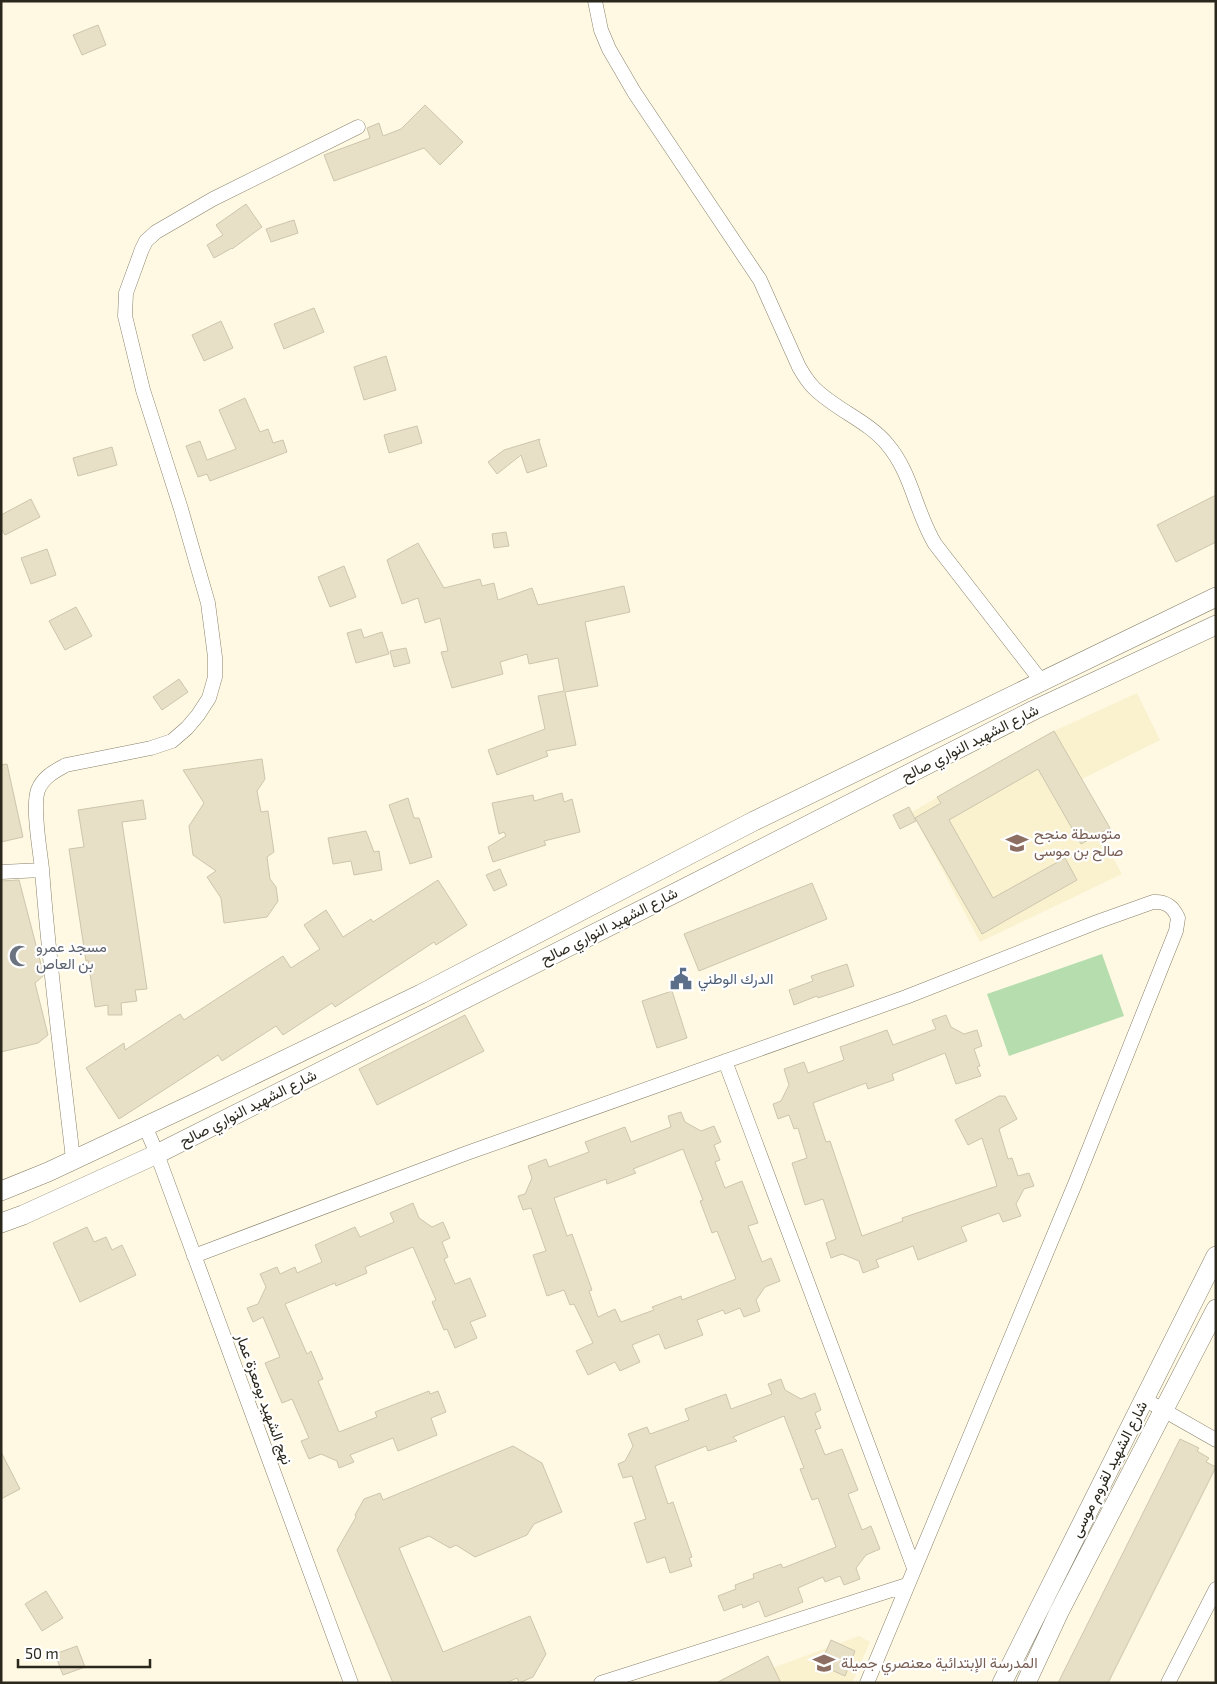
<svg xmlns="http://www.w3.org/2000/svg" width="1217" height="1684" viewBox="0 0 1217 1684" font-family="'Exo 2',Vazirmatn,sans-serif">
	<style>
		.built { fill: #faf1cf }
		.green { fill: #b5ddae }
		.building { fill: #e7e0c6; stroke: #cdc6ad; fill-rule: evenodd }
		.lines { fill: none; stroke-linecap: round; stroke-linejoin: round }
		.street-casing { stroke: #878069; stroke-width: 15 }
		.secondary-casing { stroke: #878069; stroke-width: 20 }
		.street { stroke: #fff; stroke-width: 14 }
		.secondary { stroke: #fff; stroke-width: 19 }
		.labels { text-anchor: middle; stroke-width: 4.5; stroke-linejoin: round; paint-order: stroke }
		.street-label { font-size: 15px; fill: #2a271d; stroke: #fff }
		.education-label { font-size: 15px; fill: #785e54; stroke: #fff; text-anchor: start }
		.worship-label { font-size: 15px; fill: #5b616d; stroke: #fff; text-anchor: start }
		.service-label { font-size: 15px; fill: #4e5e75; stroke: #fff; text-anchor: start }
	</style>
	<rect width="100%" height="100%" fill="#fff9e4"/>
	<path class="built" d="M 1137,693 L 1160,740 L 1072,784 L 1122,874 L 980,942 L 912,812 L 1054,731 Z
		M 859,1636 L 870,1642 L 852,1683 L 732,1683 Z"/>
	<path class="green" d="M 1102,954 L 1124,1016 L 1009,1056 L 987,994 Z"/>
	<path class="building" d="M 98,25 L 106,45 L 82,55 L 73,35 Z
		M 425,105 L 463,142 L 440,165 L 424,148 L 334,181 L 324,155 L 370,138 L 367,128 L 379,123 L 383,136 L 401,129 Z
		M 246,204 L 262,227 L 232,249 L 232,248 L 214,258 L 207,245 L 223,235 L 216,225 Z
		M 294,220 L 298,233 L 271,242 L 266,229 Z
		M 314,308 L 324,332 L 284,349 L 274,324 Z
		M 221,321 L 233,348 L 204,361 L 192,335 Z
		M 386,356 L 396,390 L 364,400 L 354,367 Z
		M 245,398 L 260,432 L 268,429 L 273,443 L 283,440 L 287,452 L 210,481 L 207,474 L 198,477 L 186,446 L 200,441 L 207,460 L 236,449 L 219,410 Z
		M 417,426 L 422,443 L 389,453 L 384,435 Z
		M 540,439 L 539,441 L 547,466 L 527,473 L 521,455 L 497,474 L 488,462 L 504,450 Z
		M 112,447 L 117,465 L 78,476 L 73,458 Z
		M 1216,495 L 1216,542 L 1176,562 L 1157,525 Z
		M 31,499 L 40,517 L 5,535 L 1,528 L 1,515 Z
		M 506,532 L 509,546 L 494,548 L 492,534 Z
		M 418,543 L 444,588 L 480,579 L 482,586 L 494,583 L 498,600 L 532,588 L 538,605 L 624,586 L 630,612 L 585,622 L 598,686 L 565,692 L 576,745 L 546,751 L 548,756 L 497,775 L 488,750 L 545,729 L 538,696 L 564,691 L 558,658 L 529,664 L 527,654 L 500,662 L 503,674 L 452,688 L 441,652 L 448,651 L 440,618 L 425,623 L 418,598 L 402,604 L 387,560 Z
		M 47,549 L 56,575 L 31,584 L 21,558 Z
		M 344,566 L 356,597 L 330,607 L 318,577 Z
		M 76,607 L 92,636 L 65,650 L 49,621 Z
		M 361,629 L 364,638 L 382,632 L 389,654 L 356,663 L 347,633 Z
		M 406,648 L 410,663 L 394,667 L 390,651 Z
		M 179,679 L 188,692 L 162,710 L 153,697 Z
		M 1054,731 L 1110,828 L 1081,844 L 1038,769 L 949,820 L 993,898 L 1065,858 L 1077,880 L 982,934 L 915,818 L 941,803 L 937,797 Z
		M 262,759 L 265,779 L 257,791 L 261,812 L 268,811 L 274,852 L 267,857 L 270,879 L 276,887 L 278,901 L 267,917 L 224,923 L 221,898 L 207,877 L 216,871 L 193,855 L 189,826 L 204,803 L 183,770 Z
		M 7,764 L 23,837 L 1,842 L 1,765 Z
		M 562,793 L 564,802 L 572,799 L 580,832 L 544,841 L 546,845 L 493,862 L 488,847 L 506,836 L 504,832 L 499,834 L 492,803 L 533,795 L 534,801 Z
		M 408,798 L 414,818 L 419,818 L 432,857 L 410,864 L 389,805 Z
		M 143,800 L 146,819 L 122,822 L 147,989 L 135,990 L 137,1001 L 121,1003 L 122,1015 L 108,1015 L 108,1005 L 95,1007 L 88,960 L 86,961 L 69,849 L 84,847 L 78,810 Z
		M 909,807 L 916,821 L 900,829 L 893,815 Z
		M 366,831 L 374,852 L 379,851 L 382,870 L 354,875 L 351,861 L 333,864 L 328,838 Z
		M 500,869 L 507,885 L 494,891 L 486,875 Z
		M 19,880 L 43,972 L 43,976 L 35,983 L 48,1035 L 38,1043 L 1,1052 L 1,881 Z
		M 438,880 L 467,925 L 436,945 L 434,942 L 335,1007 L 332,1003 L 283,1035 L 276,1026 L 222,1061 L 218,1055 L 119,1119 L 86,1068 L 124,1043 L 125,1050 L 180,1014 L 184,1020 L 283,956 L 291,968 L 320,949 L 304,925 L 326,910 L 343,937 L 371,919 L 373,922 Z
		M 812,883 L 827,919 L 699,971 L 684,934 Z
		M 847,964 L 854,986 L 818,998 L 817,996 L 794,1005 L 789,990 L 813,981 L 811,976 Z
		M 672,991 L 687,1038 L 657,1048 L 642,1001 Z
		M 465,1015 L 484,1051 L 377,1105 L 359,1069 Z
		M 946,1015 L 951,1027 L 964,1034 L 977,1030 L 982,1046 L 974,1049 L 980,1066 L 977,1067 L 981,1076 L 956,1084 L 945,1053 L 892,1074 L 894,1080 L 868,1089 L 866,1083 L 813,1103 L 826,1142 L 830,1141 L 862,1236 L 903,1221 L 902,1218 L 997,1186 L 982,1138 L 968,1145 L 955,1120 L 999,1096 L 1005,1096 L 1017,1119 L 999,1129 L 1008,1159 L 1012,1158 L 1018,1176 L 1029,1173 L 1034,1186 L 1024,1189 L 1016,1204 L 1021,1216 L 1003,1222 L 999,1213 L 961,1227 L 967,1241 L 918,1260 L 913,1246 L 876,1260 L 879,1267 L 863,1273 L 859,1261 L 842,1254 L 831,1258 L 826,1243 L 836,1239 L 823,1199 L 805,1205 L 792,1163 L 807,1158 L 798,1128 L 794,1129 L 789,1115 L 778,1119 L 773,1104 L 781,1101 L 789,1085 L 784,1069 L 804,1062 L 808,1073 L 844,1060 L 840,1047 L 887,1030 L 893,1045 L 936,1029 L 932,1020 Z
		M 681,1112 L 685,1122 L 701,1131 L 714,1126 L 721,1142 L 714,1145 L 720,1160 L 715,1162 L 725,1188 L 742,1181 L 758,1223 L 748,1226 L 762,1262 L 771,1258 L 780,1281 L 765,1287 L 756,1300 L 760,1311 L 744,1317 L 740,1308 L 725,1314 L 723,1310 L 697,1320 L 703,1335 L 665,1349 L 659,1334 L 632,1345 L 640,1362 L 620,1371 L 615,1362 L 588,1375 L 576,1351 L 593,1343 L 574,1304 L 570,1305 L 564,1290 L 547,1296 L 533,1255 L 546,1251 L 531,1208 L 523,1210 L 518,1196 L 525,1194 L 532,1178 L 528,1166 L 546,1159 L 549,1167 L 589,1152 L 585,1142 L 625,1127 L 631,1142 L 671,1127 L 668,1116 ZM 683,1149 L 703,1200 L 700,1201 L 712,1233 L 717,1231 L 736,1279 L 682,1300 L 681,1296 L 652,1307 L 654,1310 L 621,1322 L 615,1309 L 598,1317 L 589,1291 L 592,1290 L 572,1234 L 567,1236 L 554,1198 L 606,1179 L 607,1184 L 636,1173 L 633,1169 Z
		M 413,1203 L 419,1218 L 432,1227 L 443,1222 L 450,1238 L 442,1242 L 448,1257 L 444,1259 L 455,1284 L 470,1278 L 486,1316 L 470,1322 L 477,1338 L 455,1348 L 447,1329 L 444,1330 L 432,1302 L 436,1300 L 413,1247 L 365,1267 L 367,1273 L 336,1286 L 335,1283 L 285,1304 L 307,1354 L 311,1351 L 323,1379 L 318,1381 L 339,1432 L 377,1417 L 375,1412 L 429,1391 L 430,1394 L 438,1391 L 446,1412 L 431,1418 L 437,1435 L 398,1451 L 393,1438 L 350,1455 L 354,1462 L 339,1468 L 337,1461 L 321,1454 L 309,1459 L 301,1441 L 309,1438 L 292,1399 L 282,1403 L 265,1363 L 280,1357 L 263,1317 L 253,1322 L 247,1308 L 258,1304 L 266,1287 L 260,1274 L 277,1267 L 280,1274 L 295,1267 L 297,1273 L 322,1262 L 315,1245 L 355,1227 L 360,1237 L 394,1222 L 390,1213 Z
		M 87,1227 L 94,1242 L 106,1237 L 112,1250 L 122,1245 L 136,1275 L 80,1302 L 53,1243 Z
		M 781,1379 L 785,1390 L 801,1399 L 815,1393 L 821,1410 L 815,1413 L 821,1428 L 815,1430 L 825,1455 L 842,1449 L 858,1490 L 848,1494 L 862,1530 L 871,1526 L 880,1549 L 866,1555 L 856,1568 L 860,1579 L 844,1585 L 840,1576 L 825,1582 L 823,1577 L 798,1588 L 803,1602 L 765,1617 L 759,1601 L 743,1608 L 742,1604 L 724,1611 L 718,1596 L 736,1589 L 735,1585 L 754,1578 L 753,1574 L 781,1564 L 783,1568 L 836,1547 L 818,1498 L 812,1500 L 800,1469 L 804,1468 L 784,1416 L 733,1437 L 737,1441 L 708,1451 L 706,1446 L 655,1466 L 668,1504 L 673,1502 L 692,1557 L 689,1558 L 692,1566 L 670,1573 L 665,1557 L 647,1563 L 634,1523 L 646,1519 L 632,1476 L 623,1478 L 618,1464 L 625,1461 L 633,1446 L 628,1434 L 647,1427 L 650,1434 L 689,1420 L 685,1409 L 726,1394 L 731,1409 L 772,1394 L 768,1384 Z
		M 1180,1439 L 1199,1448 L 1197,1451 L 1209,1458 L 1206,1462 L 1216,1467 L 1108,1683 L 1058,1683 Z
		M 513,1446 L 542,1463 L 562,1512 L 534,1524 L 527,1535 L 475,1557 L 456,1545 L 450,1548 L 429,1536 L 399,1548 L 443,1652 L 530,1616 L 546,1654 L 533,1677 L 519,1683 L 517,1678 L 506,1683 L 393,1683 L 337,1550 L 356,1517 L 355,1515 L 364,1499 L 380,1493 L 383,1500 Z
		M 1,1452 L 20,1489 L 1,1499 Z
		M 46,1591 L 63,1618 L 42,1631 L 25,1604 Z
		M 831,1640 L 855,1651 L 845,1676 L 820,1665 Z
		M 77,1646 L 85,1667 L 63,1675 L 55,1654 Z
		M 768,1656 L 781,1683 L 716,1683 Z"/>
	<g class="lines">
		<g class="street-casing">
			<path id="street" d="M 595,1 L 601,30 L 609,49 L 634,92 L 760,280 L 799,367 C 803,374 808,382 814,388 C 836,410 868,421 887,444 C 912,473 915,511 935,544 L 1042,682
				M 1,872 L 42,870
				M 725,1061 L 914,1568
				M 145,1126 L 157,1154 L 351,1683
				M 73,1159 C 62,1062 49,966 42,869 C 40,850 32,807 38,790 C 43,777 55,771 66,765 L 151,748 L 172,741 L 187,728 L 198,715 L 209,698 L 215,677 L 215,657 L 208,603 L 181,509 L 143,390 L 125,316 L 126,293 L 142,249 L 146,241 L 156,232 L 213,199 L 358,127
				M 194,1256 L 467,1153 L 906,997 L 1097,922 L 1153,902 C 1166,901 1173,906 1178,918 L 1176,931 L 1075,1184 L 867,1683
				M 1144,1399 L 1216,1440
				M 601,1683 L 907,1585
				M 1168,1683 L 1216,1589"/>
		</g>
		<g class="secondary-casing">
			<path id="secondary" d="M 1,1191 L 48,1172 L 195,1103 L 421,994 L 754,821 L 1216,597
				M 1,1223 L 23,1215 L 157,1154 L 687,887 L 1034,710 L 1216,625
				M 1002,1683 L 1216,1256
				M 1026,1683 L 1059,1612 L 1216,1309"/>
		</g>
		<use href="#street" class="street"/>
		<use href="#secondary" class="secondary"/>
	</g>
	<defs>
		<g id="school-bare" transform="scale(1.725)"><path d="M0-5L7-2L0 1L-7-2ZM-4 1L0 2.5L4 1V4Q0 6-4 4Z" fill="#8d6e63" stroke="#fff" stroke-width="2.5" paint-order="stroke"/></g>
		<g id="mosque-bare" transform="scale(1.725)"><path d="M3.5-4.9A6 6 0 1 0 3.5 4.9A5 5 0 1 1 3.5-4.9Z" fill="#6b7280" stroke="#fff" stroke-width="2.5" paint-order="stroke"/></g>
		<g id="civic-bare" transform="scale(1.725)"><path d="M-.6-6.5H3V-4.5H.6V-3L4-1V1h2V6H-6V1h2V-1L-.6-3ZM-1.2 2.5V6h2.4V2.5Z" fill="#5c6f8a" stroke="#fff" stroke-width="2.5" paint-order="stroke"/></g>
	</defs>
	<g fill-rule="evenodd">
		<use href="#school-bare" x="1017" y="843"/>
		<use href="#mosque-bare" x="20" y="956"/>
		<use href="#civic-bare" x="681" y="979"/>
		<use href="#school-bare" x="824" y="1663"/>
	</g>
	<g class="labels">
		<g class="street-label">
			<text transform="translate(970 743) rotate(-27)" y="5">شارع الشهيد النواري صالح</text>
			<text transform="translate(609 926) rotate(-27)" y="5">شارع الشهيد النواري صالح</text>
			<text transform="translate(248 1108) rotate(-27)" y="5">شارع الشهيد النواري صالح</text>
			<text transform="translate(264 1399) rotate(70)" y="5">نهج الشهيد بومعزة عمار</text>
			<text transform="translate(1109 1469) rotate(-63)" y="5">شارع الشهيد لقروم موسى</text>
		</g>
		<g class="education-label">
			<text x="1034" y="839">متوسطة منجح<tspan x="1034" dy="17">صالح بن موسى</tspan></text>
			<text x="841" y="1668">المدرسة الإبتدائية معنصري جميلة</text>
		</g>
		<g class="worship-label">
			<text x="36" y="952">مسجد عمرو<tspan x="36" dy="17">بن العاص</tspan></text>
		</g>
		<g class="service-label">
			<text x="698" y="984">الدرك الوطني</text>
		</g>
	</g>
	<rect width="1217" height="1684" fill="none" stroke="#2a271d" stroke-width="5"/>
	<path d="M18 1659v8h132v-8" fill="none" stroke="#2a271d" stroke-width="2.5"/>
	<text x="25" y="1659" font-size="15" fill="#2a271d" stroke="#ffffff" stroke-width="4" paint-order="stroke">50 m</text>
</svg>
